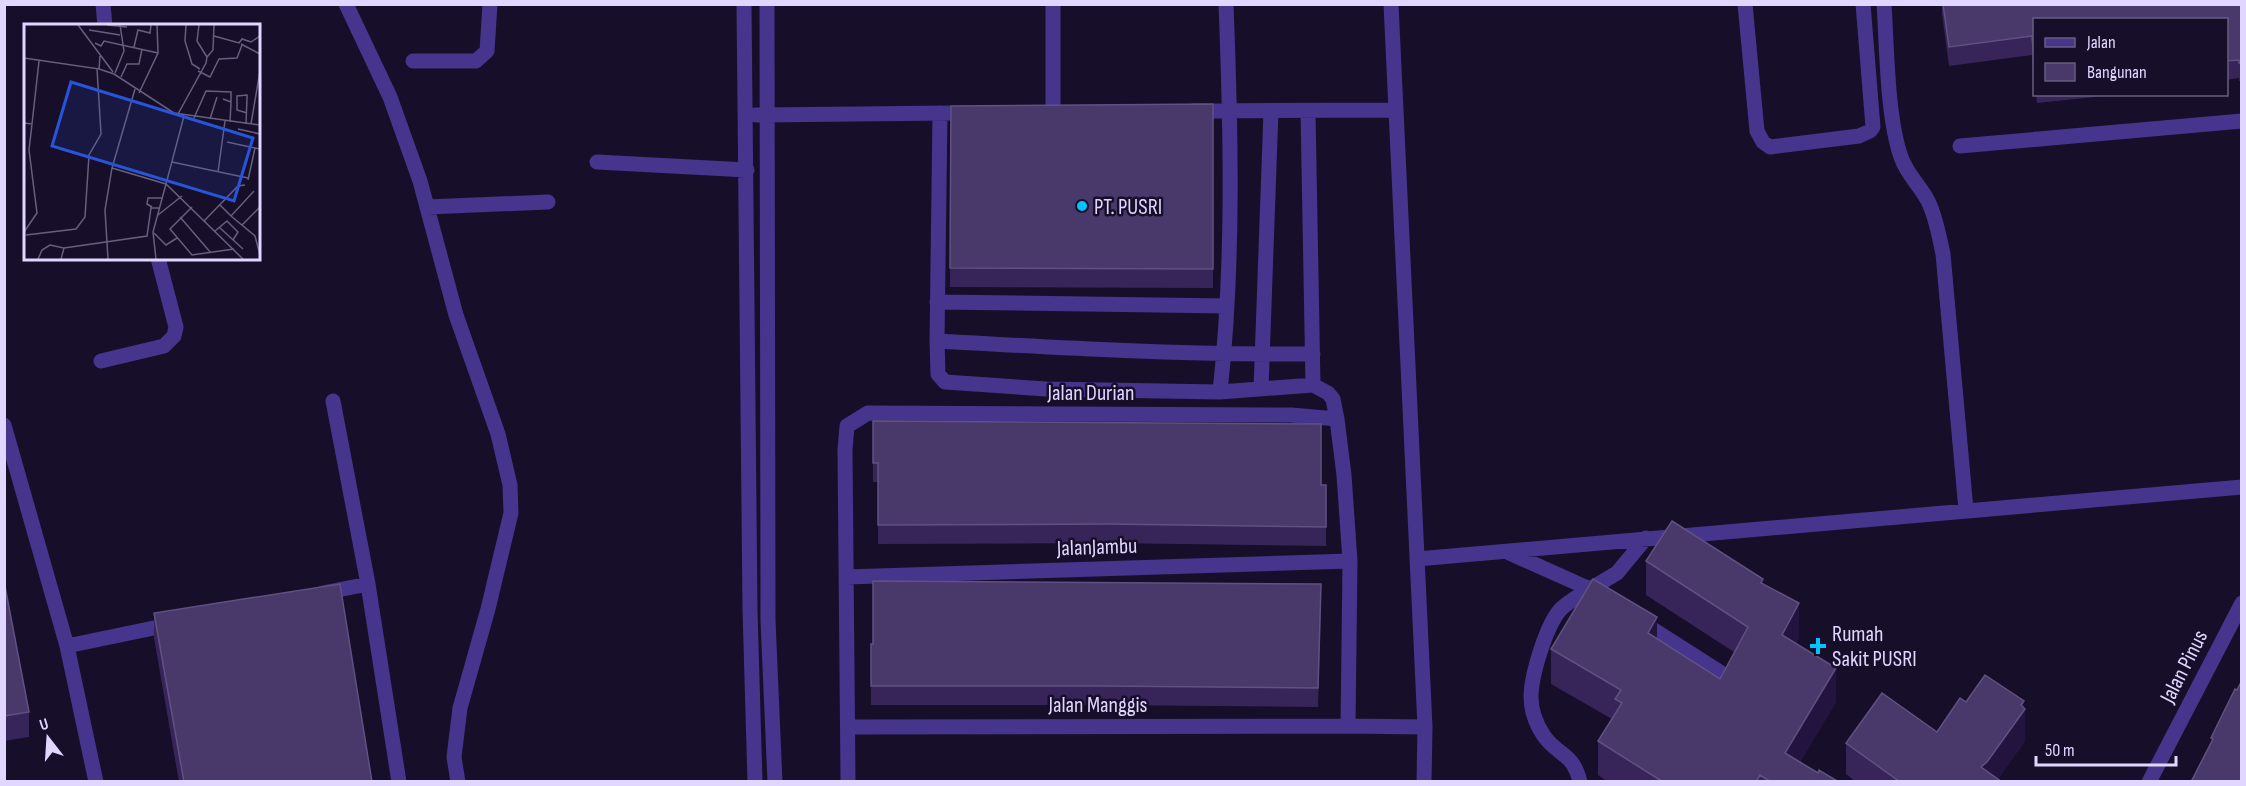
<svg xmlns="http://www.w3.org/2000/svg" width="2246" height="786" viewBox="0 0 2246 786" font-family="'Sofia Sans Condensed',sans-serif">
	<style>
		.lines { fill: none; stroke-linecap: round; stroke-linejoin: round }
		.minor { stroke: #45358c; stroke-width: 15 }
		.wall { fill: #372559 }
		.shaded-wall { fill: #22143e }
		.building { fill: #49386a; stroke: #615182; stroke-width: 1.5 }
		.poi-dot { fill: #02c2ff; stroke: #170e29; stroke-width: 2 }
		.labels { text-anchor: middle; stroke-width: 5; stroke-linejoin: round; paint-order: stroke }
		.poi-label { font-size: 22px; fill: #e1d6ff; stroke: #170e29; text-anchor: start }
		.street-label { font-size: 22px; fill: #e1d6ff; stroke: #170e29 }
		.inset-road { fill: none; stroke: #685e7f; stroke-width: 1.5 }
		.view { fill: #2755da; fill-opacity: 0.15; stroke: #2755da; stroke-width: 3 }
		.inset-edge { fill: none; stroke: #e1d6ff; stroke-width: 3 }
	</style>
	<rect width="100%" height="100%" fill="#170e29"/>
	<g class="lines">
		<path class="minor" d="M 103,4 L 105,26
			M 346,4 L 390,97 L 420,181 L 456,315 L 498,434 L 510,485 L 511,513 L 488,609 L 460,708 L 454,757 L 458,782
			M 744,4 L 750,610 L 755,782
			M 767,4 L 768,620 L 775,782
			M 1053,4 L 1053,112
			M 1391,4 L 1425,727 L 1424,782
			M 1745,4 L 1757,131 L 1763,142 L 1770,147 L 1859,136 L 1870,131 L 1873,127 L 1863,4
			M 1884,4 C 1887,49 1887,117 1901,157 C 1907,175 1920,185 1928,201 C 1936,217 1939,236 1943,254 L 1966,510
			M 413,61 L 476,61 L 487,51 L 490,4
			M 1193,111 L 1395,110
			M 1308,111 L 1313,385
			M 940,113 L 937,341 L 938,374 L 945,382 L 1046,389 L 1220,392 L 1313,385 L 1328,393 L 1333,399 L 1337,419 L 1344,475 L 1350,561 L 1348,726 L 1425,727
			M 755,115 L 950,113
			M 1960,146 L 2242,121
			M 597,162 L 747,170
			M 427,207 L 548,202
			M 937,302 L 1227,306
			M 937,341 C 1062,348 1187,355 1313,354
			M 101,361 L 164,346 L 174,336 L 176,327 L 158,258
			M 1261,389 L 1271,111
			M 1220,392 C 1234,264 1231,133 1226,4
			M 333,401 L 368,584 L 399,782
			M 4,425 L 67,646 L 96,782
			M 1507,552 L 1590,589 L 1617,573 L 1646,538
			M 1417,559 L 2242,487
			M 846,577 L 1350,561
			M 323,593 L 368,584
			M 1640,621 L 1723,674
			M 67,646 L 173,624
			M 848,727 L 1348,726
			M 848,782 L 845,450 L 847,426 L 868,413 L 1291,415 L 1337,419
			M 1580,782 C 1573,752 1558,756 1544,736 C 1536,724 1531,712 1531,697 C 1531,676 1546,626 1560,610 C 1567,602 1581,595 1590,589 L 1602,597
			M 2149,782 L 2242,603"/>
	</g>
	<path class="wall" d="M 1942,4 L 2241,4 L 2241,81 L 2239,81 L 2239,78 L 2226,80 L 2226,20 L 2034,20 L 2034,79 L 2032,55 L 1949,66 L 1942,14 Z
		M 2036,94 L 2123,94 L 2037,103 Z
		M 1213,104 L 1213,288 L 950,287 L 951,106 Z
		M 873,421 L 1326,485 L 1326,546 L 1109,543 L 878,544 L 878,482 L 873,482 Z
		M 1646,561 L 1763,584 L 1799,637 L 1796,643 L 1836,702 L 1800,762 L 1818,773 L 1839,782 L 1608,782 L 1598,775 L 1598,741 L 1612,719 L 1551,684 L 1551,649 L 1657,640 L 1720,679 L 1734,652 L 1646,595 Z
		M 4,581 L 29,712 L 29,737 L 4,741 Z
		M 1321,603 L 1318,707 L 1102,705 L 871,705 L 871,644 Z
		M 154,613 L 372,782 L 179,782 L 154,638 Z
		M 2024,708 L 2025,741 L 1998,779 L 2002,782 L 1856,782 L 1846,774 L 1846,743 L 1937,732 Z"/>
	<path class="shaded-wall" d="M 1799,603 L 1799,637 L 1782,669 L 1782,635 Z
		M 1657,617 L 1657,651 L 1648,633 Z
		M 1836,668 L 1836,702 L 1788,782 L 1785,753 Z
		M 2024,701 L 2024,711 L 2025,709 L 2025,741 L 1996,782 L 1981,767 Z"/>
	<path class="building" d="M 1943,4 L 2241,4 L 2241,62 L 2239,63 L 2239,60 L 2226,61 L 2226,20 L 2034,20 L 2034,60 L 2032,36 L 1949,47 Z
		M 1213,104 L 1213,269 L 950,268 L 951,106 Z
		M 873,421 L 1321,424 L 1321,485 L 1326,485 L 1326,527 L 1109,524 L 878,525 L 878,463 L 873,463 Z
		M 1672,521 L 1763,579 L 1761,583 L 1799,603 L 1782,635 L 1836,668 L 1785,753 L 1818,773 L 1819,770 L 1839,782 L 1771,782 L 1760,775 L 1756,782 L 1663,782 L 1598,741 L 1622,703 L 1615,699 L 1621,690 L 1551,649 L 1593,579 L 1657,617 L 1648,633 L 1720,679 L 1748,627 L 1646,561 Z
		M 4,581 L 29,712 L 4,716 Z
		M 873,581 L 1321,584 L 1318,688 L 1102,686 L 871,686 L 871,644 L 873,644 Z
		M 340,584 L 372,782 L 184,782 L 154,613 Z
		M 1985,675 L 2024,701 L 2021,705 L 2025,709 L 1987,762 L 1981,767 L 2002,782 L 1900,782 L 1846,743 L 1882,693 L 1937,732 L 1960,698 L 1966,702 Z
		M 2241,682 L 2241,782 L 2191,782 L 2213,739 L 2211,738 L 2235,689 L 2237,690 Z"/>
	<g class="poi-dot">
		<circle cx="1082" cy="206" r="6"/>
		<path d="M1815 637h6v6h6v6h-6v6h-6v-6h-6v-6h6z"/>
	</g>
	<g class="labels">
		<g class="poi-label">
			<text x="1094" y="214">PT. PUSRI</text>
			<text x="1832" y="641">Rumah<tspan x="1832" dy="25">Sakit PUSRI</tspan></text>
		</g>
		<g class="street-label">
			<text x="1091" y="400">Jalan Durian</text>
			<text transform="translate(1097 546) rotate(-2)" y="8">JalanJambu</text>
			<text transform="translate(2183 666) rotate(-63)" y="8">Jalan Pinus</text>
			<text x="1098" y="712">Jalan Manggis</text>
		</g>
	</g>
	<g transform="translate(24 24)">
		<rect width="236" height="236" fill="#170e29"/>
		<path class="inset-road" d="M 54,1 L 89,48M 83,1 L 103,3M 162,1 L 161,17 L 168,40 L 176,45M 65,6 L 96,11M 190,12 L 215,19 L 218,15 L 227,18 L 236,12M 71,19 L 77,22 L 80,17 L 134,29M 217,20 L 236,30M 110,23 L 114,6 L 126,9 L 127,1M 183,33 L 189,26 L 190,1M 0,34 L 75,45 L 76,32M 75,45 L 90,50 L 150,89 L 236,101M 174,47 L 186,53 L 195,35 L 213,34 L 218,21M 91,49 L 100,27 L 96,1M 97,53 L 103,40 L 115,40 L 118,25M 115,69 L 134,29 L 133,1M 199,75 L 207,78 L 206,98M 154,90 L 182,39 L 183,33 L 173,17 L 175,1M 170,94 L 182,67 L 207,68 L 207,78M 186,95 L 193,73M 0,99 L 8,100 L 15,37M 222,100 L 223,74 L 223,71 L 213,72 L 213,86 L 223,89M 227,100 L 236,47M 214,105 L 236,110M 203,118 L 236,125M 148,138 L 224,154M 88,144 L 142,160 L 160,92M 194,148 L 201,97M 224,156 L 231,124M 196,181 L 207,192 L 230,167M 128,183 L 123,180 L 124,174 L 138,174M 168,183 L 146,205 L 168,231 L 210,225M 134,191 L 158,172M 207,192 L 231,212 L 236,231M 156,193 L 187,229M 180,197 L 214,162 L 221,161M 218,201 L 236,183M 195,203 L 219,225M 191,207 L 203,197 L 214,208 L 209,216M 0,208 L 13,189 L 5,126 L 8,100M 130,209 L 142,221 L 153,214M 2,211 L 52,205 L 61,193 L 65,131 L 77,110 L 73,45M 40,224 L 123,212 L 127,184 L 136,184M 14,235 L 18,226 L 26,221 L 40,224 L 37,235M 84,235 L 81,186 L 88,144 L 111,65M 132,235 L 129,208 L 142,160 L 219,235"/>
		<path class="view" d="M 47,58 L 229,114 L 210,177 L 28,122 Z"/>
		<rect width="236" height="236" class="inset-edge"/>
	</g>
	<rect width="2246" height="786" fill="none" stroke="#e1d6ff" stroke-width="12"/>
	<rect x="2033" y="18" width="195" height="78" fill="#170e29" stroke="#685e7f" stroke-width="1.5"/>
	<rect x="2045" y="38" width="30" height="9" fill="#45358c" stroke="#685e7f" stroke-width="1.5"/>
	<text x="2087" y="48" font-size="18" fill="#e1d6ff">Jalan</text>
	<rect x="2045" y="63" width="30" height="18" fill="#49386a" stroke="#685e7f" stroke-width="1.5"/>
	<text x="2087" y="78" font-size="18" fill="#e1d6ff">Bangunan</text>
	<g transform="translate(48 738) rotate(343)" stroke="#170e29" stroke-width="4.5" paint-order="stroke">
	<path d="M0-4.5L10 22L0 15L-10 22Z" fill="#e1d6ff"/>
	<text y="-9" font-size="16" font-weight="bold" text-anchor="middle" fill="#e1d6ff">U</text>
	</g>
	<path d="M2036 756v9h140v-9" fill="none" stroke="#e1d6ff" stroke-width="3"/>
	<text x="2045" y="756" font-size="18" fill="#e1d6ff" stroke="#170e29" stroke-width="4.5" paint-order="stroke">50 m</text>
</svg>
